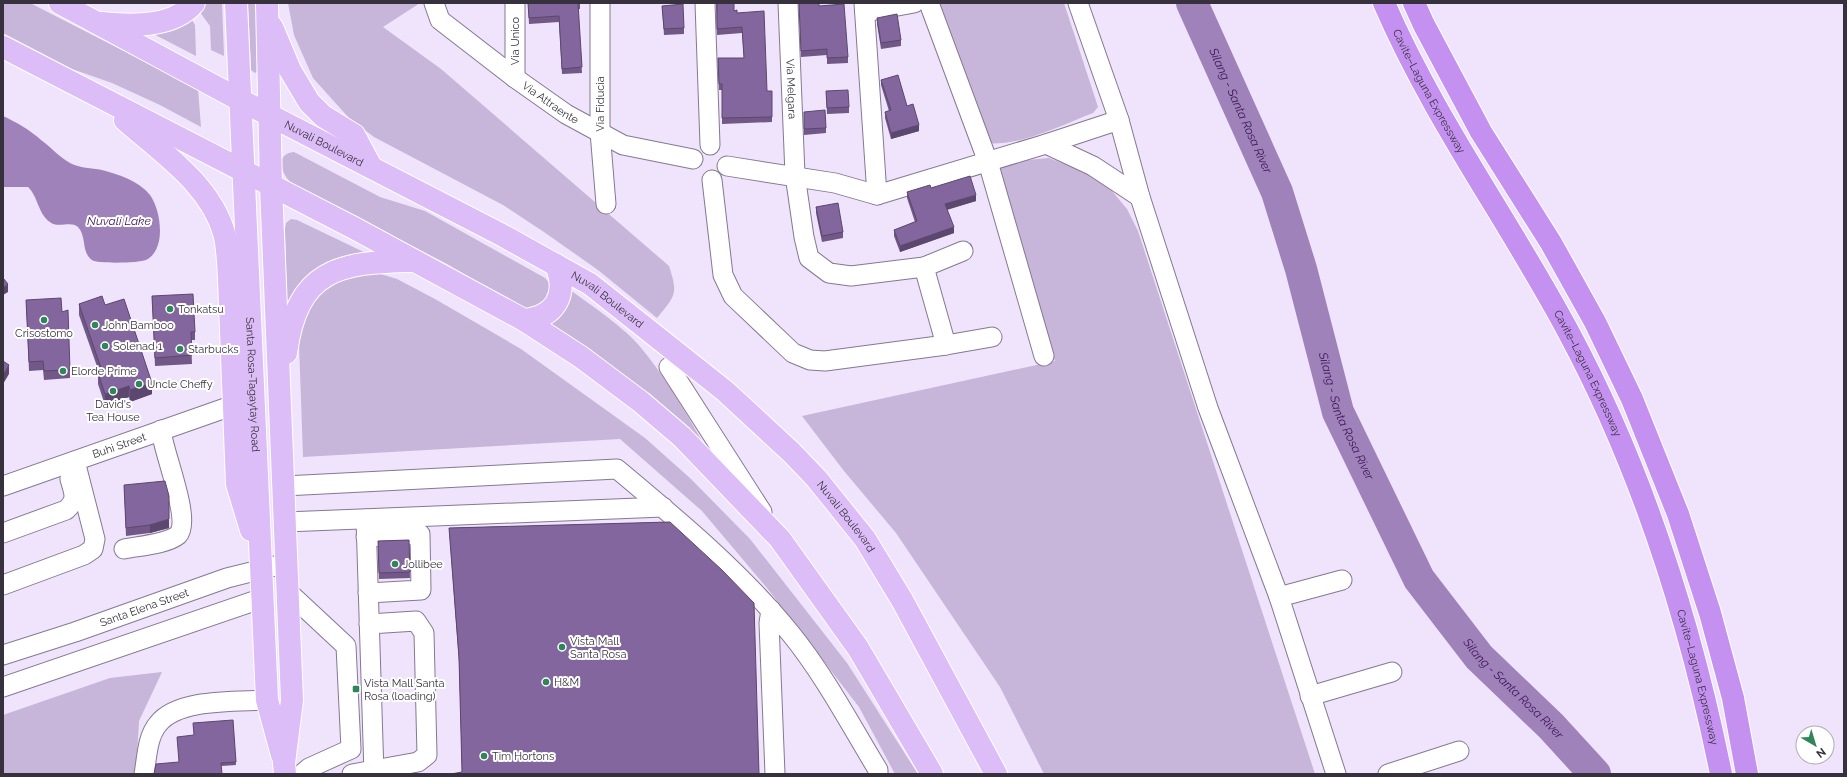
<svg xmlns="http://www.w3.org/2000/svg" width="1847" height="777" viewBox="0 0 1847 777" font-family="Raleway,sans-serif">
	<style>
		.green { fill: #c7b5da }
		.water { fill: #9f82ba }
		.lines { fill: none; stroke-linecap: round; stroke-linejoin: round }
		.river { stroke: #9f82ba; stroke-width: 32 }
		.minor-casing { stroke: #857893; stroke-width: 21 }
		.major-casing { stroke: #fff; stroke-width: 24 }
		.highway-casing { stroke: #fff; stroke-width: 24 }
		.minor { stroke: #fff; stroke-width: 19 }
		.major { stroke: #dcbdf7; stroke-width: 22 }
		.highway { stroke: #c491f1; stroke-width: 22 }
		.wall { fill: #715887 }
		.shaded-wall { fill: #5c476e }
		.building { fill: #83669d; stroke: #5c476e }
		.poi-dot { fill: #2f865a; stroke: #fff; stroke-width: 1.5 }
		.labels { text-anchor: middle; stroke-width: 4; stroke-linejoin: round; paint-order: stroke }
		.street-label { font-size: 11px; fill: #36313c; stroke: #fff }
		.poi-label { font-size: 11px; fill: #36313c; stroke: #fff; text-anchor: start }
		.water-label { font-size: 12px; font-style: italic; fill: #3d1559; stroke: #fff }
	</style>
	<rect width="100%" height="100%" fill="#efe4fb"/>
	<path class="green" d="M 3,3 L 30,3 L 198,89 L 201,127 L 160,105 L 112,83 L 72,69 L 3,33 Z
		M 202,3 L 222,3 L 224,56 L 211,50 L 210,26 L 197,8 Z
		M 248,3 L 257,3 L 259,70 L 255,73 L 251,70 Z
		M 288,3 L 420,3 L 383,27 L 441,69 L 669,266 C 678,294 676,295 657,318 L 598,270 L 544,232 L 503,205 L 374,137 L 349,118 L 313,78 L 294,35 Z
		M 938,3 L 1064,3 L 1098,107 L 1093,113 C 1059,126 1020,147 983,143 Z
		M 189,15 L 195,25 L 196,56 L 142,28 Z
		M 294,152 L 380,197 L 425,211 L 545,278 C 561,294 540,305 527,311 L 447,264 L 294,185 C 282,177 273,154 294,152 Z
		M 1049,158 L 1102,179 L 1127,209 L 1138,231 L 1315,774 L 1044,774 L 1000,687 L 896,533 L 844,471 L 802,416 L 1055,361 L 997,186 L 996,170 L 1006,162 Z
		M 291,219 L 297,220 L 370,255 L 287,309 L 285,229 L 286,223 Z
		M 374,272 L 397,279 L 435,299 L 521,349 L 645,438 L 691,479 L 750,539 L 847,663 L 918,774 L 895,774 L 859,707 L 767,588 L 702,511 L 620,439 L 303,457 L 299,343 L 302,320 L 325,284 Z
		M 570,290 C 591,305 612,319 631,337 C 658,364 686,413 705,446 L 547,324 C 559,314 570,307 570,290 Z
		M 162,672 L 139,721 L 136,774 L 3,774 L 3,715 L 110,678 Z"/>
	<path class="water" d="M 3,116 C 16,122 30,130 41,140 C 51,147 59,157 70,163 C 80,168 91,168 102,170 C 118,174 139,181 150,195 C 158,206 162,227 159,241 C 157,249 154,256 146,260 C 139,263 98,264 92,260 C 81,252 87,237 78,227 C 71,220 58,229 50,222 C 38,214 38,196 28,187 L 3,187 Z"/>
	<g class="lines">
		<path class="river" id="s1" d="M 1192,3 L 1277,192 L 1301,269 L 1338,412 L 1419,579 L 1479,657 L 1551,726 L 1595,774"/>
		<g class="minor-casing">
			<g id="minor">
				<path id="s2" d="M 434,3 L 440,20 L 515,78 L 566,114 L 623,145 L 693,159"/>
				<path d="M 515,3 L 515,78"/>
				<path d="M 600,3 L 600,132 L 606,204"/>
				<path d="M 705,3 L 710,145"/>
				<path id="s3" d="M 788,3 L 795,175 L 804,237 L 809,258 L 829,273 L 851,276 L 924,267 L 963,251"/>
				<path d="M 864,3 L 877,195"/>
				<path d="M 929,3 L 988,162 L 1044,356"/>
				<path d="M 1078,3 L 1119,120 L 1140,197 L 1208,408 L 1279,597 L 1336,774"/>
				<path d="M 865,12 L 914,3"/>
				<path d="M 1046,144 L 1093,166 L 1140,197"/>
				<path d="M 727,166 L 835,183 L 877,195 L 1046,144 L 1119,120"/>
				<path d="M 712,180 L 723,275 L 733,296 L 793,353 L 810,360 L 825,361 L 946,345 L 992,337"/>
				<path d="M 924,267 L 946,345"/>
				<path d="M 669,367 L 762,512"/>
				<path id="s4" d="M 3,486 L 234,405"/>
				<path d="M 284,486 L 617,469 C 678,520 741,572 791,634 C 825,676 850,724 878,770 L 878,774"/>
				<path d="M 366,519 L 374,774"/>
				<path d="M 285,522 L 663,507"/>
				<path d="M 3,533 L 66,510 C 78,499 74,494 70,479"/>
				<path d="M 366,537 L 420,534 L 421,590 L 368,593"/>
				<path d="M 124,549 C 139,546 167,544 178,535 C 192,520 163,452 161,430"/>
				<path d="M 3,585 L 84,555 L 93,549 L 95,539 L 75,461"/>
				<path d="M 288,592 L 346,646 L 351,749 L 309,768 L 302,774"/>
				<path d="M 1279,597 L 1342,580"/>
				<path d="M 771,610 L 769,623 L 775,774"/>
				<path id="s5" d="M 3,655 L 75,632 L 227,578 L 287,563"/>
				<path d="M 3,687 L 263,598"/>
				<path d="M 1310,696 L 1392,672"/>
				<path d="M 144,774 C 147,758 147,737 158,724 C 178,698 237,702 267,700"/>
				<path d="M 352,774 L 418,762 L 427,755 L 424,633 L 416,621 L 369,624"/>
				<path d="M 1388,774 L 1459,751"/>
			</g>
		</g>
		<g class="major-casing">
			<g id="major">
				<path id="s6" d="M 60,3 L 240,100 L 500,234 L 590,284 L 725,391 L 791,452 L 816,478 L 865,539 L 902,600 L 996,774"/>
				<path id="s7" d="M 236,3 L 267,700 L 282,755"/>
				<path d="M 267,3 L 271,186 L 292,700 L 284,763 L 285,774"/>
				<path d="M 102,23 C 131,26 173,28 194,3"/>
				<path d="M 272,27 L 290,70 L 309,102 L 323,116 L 354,135 L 371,167"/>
				<path d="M 3,47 L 354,228 L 524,320 L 581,357 L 641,402 L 682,437 L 780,539 L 858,648 L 932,774"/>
				<path d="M 125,120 C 161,152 210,184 224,233 C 228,248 228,263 229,279 L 237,484 L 251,530"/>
				<path d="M 524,320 C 556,317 568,294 556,265"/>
				<path d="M 286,353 C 297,269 339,262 413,261"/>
			</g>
		</g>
		<g class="highway-casing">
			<g id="highway">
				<path id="s8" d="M 1384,3 C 1434,119 1510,222 1569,333 C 1643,471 1690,621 1721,774"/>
				<path d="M 1414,3 L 1424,25 L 1481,132 L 1551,243 L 1595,322 L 1632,399 L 1678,514 L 1710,613 L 1733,698 L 1747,774"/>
			</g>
		</g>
		<use href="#minor" class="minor"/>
		<use href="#major" class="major"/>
		<use href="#highway" class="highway"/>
	</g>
	<path class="wall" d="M 528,3 L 580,3 L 580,9 L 578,9 L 582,73 L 562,74 L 559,22 L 529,24 Z
		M 716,3 L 734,11 L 737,13 L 767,91 L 772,91 L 772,122 L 722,124 L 722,90 L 719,90 L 718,58 L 744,58 L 742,33 L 717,35 Z
		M 799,3 L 819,6 L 848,57 L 848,63 L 827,64 L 827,55 L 801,57 Z
		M 662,6 L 684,28 L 684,34 L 664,35 Z
		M 877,18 L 901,40 L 901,46 L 881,49 L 877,24 Z
		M 881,80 L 907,106 L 919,131 L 891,139 L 885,118 L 885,112 L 889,111 L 881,85 Z
		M 826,91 L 849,107 L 849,113 L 827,114 Z
		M 804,112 L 826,128 L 826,133 L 804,135 Z
		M 907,192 L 976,201 L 947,210 L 954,233 L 900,252 L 894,236 L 894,230 L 915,222 L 907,198 Z
		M 816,207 L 843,232 L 843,238 L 822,242 L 816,213 Z
		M 152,296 L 195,332 L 195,340 L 191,340 L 192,364 L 155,366 Z
		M 26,300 L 62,312 L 70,370 L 70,378 L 44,380 L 43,370 L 29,371 Z
		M 79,304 L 105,305 L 152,394 L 130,402 L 129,397 L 105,405 L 98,384 L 98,373 L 99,372 L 79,315 Z
		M 124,485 L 169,528 L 150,533 L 126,536 Z
		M 670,522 L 462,772 L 459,663 L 449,528 Z
		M 409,540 L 410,578 L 379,579 L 378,541 Z
		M 233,720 L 236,765 L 222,766 L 194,735 Z"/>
	<path class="shaded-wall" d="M 919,125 L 919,131 L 891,139 L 891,133 Z
		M 976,195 L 976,201 L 945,210 L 945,204 Z
		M 954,227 L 954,233 L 900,252 L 900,246 Z
		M 8,284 L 8,292 L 3,295 L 3,288 Z
		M 9,365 L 9,374 L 3,384 L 3,375 Z
		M 152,383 L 152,394 L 130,402 L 130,390 Z
		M 129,386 L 129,397 L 105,405 L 105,394 Z
		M 169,519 L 169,528 L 150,533 L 150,525 Z"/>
	<path class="building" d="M 528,3 L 580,3 L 578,3 L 582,67 L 562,69 L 559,16 L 529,18 Z
		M 717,3 L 734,3 L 734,11 L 737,10 L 737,13 L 764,11 L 767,91 L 772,91 L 772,117 L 722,118 L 722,84 L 719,84 L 718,58 L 744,58 L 742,27 L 717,29 Z
		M 799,3 L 819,3 L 819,6 L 844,4 L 848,57 L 827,58 L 827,49 L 801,51 Z
		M 683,4 L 684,28 L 664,29 L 662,6 Z
		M 897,14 L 901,40 L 881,43 L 877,18 Z
		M 898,75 L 907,106 L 913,104 L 919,125 L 891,133 L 885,112 L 891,110 L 881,80 Z
		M 848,90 L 849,107 L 827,108 L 826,91 Z
		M 825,110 L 826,128 L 804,129 L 804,112 Z
		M 970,176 L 976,195 L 945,204 L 954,227 L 900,246 L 894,230 L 917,221 L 907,192 L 930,185 L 931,188 Z
		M 838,203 L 843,232 L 822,236 L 816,207 Z
		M 3,278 L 8,284 L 3,288 Z
		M 193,294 L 195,332 L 191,332 L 192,355 L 155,358 L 152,296 Z
		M 102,296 L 105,305 L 124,299 L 152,383 L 130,390 L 129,386 L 105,394 L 98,373 L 102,371 L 79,304 Z
		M 61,298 L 62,312 L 68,310 L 70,370 L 44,371 L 43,361 L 29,362 L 26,300 Z
		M 3,361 L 9,365 L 3,375 Z
		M 165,481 L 169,496 L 169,519 L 150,525 L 126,528 L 124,485 Z
		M 670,522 L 722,570 L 754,603 L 759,774 L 451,774 L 462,772 L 459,657 L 449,528 Z
		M 409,540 L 410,572 L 379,573 L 378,541 Z
		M 233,720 L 236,762 L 221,763 L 222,774 L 154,774 L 156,764 L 179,762 L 177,737 L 194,735 L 193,723 Z"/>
	<g class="poi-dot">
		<circle cx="170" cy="309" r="4"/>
		<circle cx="44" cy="320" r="4"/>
		<circle cx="95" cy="325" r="4"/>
		<circle cx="105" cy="346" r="4"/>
		<circle cx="180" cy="349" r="4"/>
		<circle cx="63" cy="371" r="4"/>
		<circle cx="139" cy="384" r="4"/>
		<circle cx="113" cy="391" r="4"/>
		<circle cx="395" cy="564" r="4"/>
		<circle cx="562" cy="647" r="4"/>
		<circle cx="546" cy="682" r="4"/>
		<rect x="352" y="685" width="8" height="8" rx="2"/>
		<circle cx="484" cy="756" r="4"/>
	</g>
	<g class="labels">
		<g class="street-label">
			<text transform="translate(515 41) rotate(-90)" y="4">Via Unico</text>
			<text dy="4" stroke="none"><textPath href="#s3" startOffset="86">Via Melgara</textPath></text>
			<text dy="4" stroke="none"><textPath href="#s8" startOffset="99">Cavite–Laguna Expressway</textPath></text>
			<text dy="4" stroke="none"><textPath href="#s2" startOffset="156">Via Attraente</textPath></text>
			<text transform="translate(600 104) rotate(-90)" y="4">Via Fiducia</text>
			<text dy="4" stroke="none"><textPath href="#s6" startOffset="299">Nuvali Boulevard</textPath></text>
			<text dy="4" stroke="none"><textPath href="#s6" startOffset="623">Nuvali Boulevard</textPath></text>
			<text dy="4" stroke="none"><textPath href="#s8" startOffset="423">Cavite–Laguna Expressway</textPath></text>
			<text dy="4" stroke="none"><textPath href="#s7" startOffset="382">Santa Rosa-Tagaytay Road</textPath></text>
			<text dy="4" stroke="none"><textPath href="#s4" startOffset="123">Buhi Street</textPath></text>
			<text dy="4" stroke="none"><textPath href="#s6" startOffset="947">Nuvali Boulevard</textPath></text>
			<text dy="4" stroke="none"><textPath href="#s5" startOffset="149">Santa Elena Street</textPath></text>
			<text dy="4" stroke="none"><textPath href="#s8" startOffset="747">Cavite–Laguna Expressway</textPath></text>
		</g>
		<g class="poi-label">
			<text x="178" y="313">Tonkatsu</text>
			<text x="103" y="329">John Bamboo</text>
			<text x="44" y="337" text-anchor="middle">Crisostomo</text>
			<text x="113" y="350">Solenad 1</text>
			<text x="188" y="353">Starbucks</text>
			<text x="71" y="375">Elorde Prime</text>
			<text x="147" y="388">Uncle Cheffy</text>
			<text x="113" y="408" text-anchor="middle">David's<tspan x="113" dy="13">Tea House</tspan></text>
			<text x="403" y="568">Jollibee</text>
			<text x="570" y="645">Vista Mall<tspan x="570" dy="13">Santa Rosa</tspan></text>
			<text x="554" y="686">H&amp;M</text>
			<text x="364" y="687">Vista Mall Santa<tspan x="364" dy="13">Rosa (loading)</tspan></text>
			<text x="492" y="760">Tim Hortons</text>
		</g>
		<g class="water-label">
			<text dy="4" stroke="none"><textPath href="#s1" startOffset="118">Silang - Santa Rosa River</textPath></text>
			<text x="119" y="225">Nuvali Lake</text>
			<text dy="4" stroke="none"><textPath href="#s1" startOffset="442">Silang - Santa Rosa River</textPath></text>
			<text dy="4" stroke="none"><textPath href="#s1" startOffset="766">Silang - Santa Rosa River</textPath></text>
		</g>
	</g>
	<rect width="1847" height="777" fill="none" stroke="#36313c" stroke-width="8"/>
	<g transform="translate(1815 745) rotate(142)"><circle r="19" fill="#ffffff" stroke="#afadb1"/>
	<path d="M0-3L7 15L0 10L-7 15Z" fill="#2f865a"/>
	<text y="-6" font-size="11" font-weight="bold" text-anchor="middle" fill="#36313c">N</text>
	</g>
</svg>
